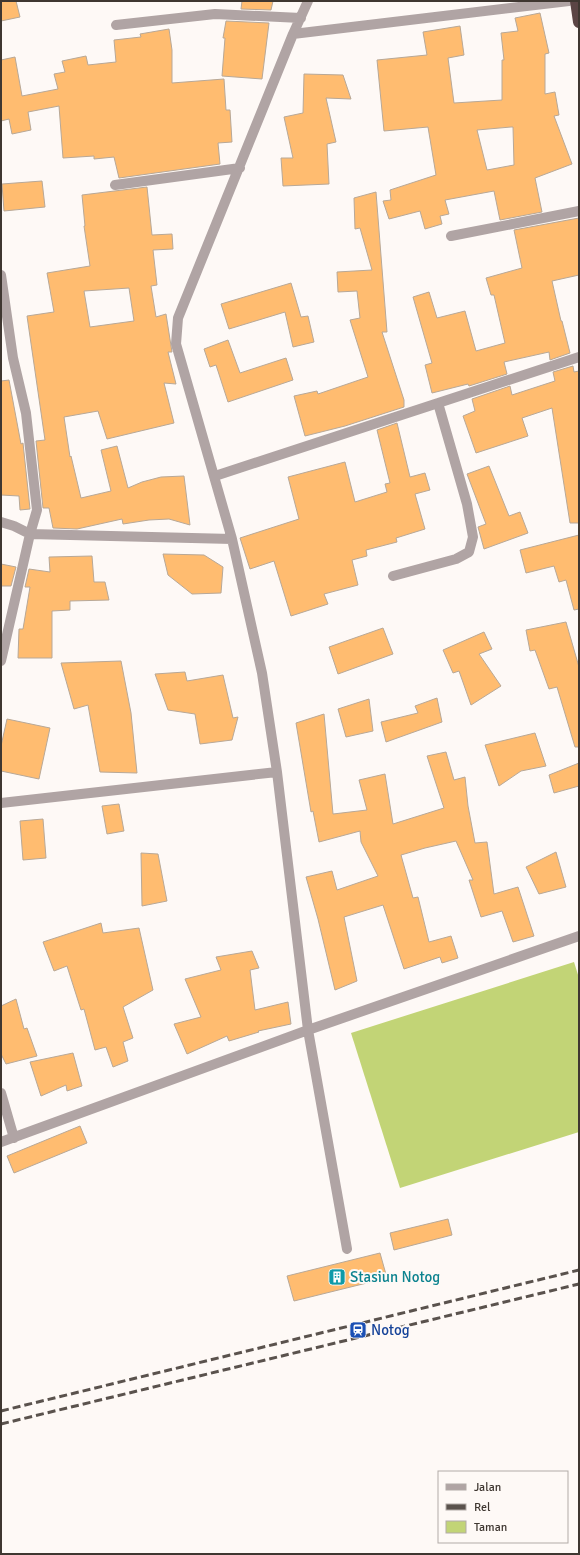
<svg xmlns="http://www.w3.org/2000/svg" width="580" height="1555" viewBox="0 0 580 1555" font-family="Signika,sans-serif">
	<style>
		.green { fill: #c2d476 }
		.building { fill: #ffbc70; stroke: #b8a897; fill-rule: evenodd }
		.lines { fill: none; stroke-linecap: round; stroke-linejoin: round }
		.minor { stroke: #b0a4a4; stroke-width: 10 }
		.highway { stroke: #5b4545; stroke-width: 12 }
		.rail { stroke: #5a524d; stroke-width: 3; stroke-dasharray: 8 4; stroke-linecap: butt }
		.labels { text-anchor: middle; stroke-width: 4; stroke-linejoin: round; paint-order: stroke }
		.culture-label { font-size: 15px; fill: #0d838f; stroke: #fef9f6; text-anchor: start }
		.transit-label { font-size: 15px; fill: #164399; stroke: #fef9f6; text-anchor: start }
	</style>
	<rect width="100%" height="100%" fill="#fef9f6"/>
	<path class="green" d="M 574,962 L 579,978 L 579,1132 L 400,1188 L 351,1033 Z"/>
	<path class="building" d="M 1,1 L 16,1 L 20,17 L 1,21 Z
		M 242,1 L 273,1 L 271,10 L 241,9 Z
		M 540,13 L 549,53 L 545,54 L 545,94 L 555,92 L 559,115 L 554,116 L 572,164 L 535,178 L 542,212 L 500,220 L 494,191 L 445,200 L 449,214 L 440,216 L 442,224 L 425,229 L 420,211 L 389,219 L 383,201 L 391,200 L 390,190 L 436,175 L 428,127 L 384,131 L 377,60 L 427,55 L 423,32 L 460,26 L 464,55 L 448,58 L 454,103 L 502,100 L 502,60 L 504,60 L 501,33 L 518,31 L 515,18 ZM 511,127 L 513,127 L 514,165 L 487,170 L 477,130 Z
		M 226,21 L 269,23 L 262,79 L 222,76 L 225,38 L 223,38 Z
		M 169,29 L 172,50 L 172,83 L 224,79 L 226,110 L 230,110 L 232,142 L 218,143 L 220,164 L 119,178 L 114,157 L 94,159 L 94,156 L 63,158 L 59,106 L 28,112 L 31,130 L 12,134 L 9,119 L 1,121 L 1,60 L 15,57 L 22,96 L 58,89 L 54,74 L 65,72 L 62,61 L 86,56 L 88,65 L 116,62 L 114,40 L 141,37 L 140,34 Z
		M 304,74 L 343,75 L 351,99 L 326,98 L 336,142 L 327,144 L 329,184 L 283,186 L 281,158 L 293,158 L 284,117 L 303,113 Z
		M 42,181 L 45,207 L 4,211 L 2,184 Z
		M 147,187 L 152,235 L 172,234 L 173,249 L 153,250 L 157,285 L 151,286 L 156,317 L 166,314 L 172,352 L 168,352 L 176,384 L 164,383 L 174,423 L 107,439 L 98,411 L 64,417 L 70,457 L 71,456 L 81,498 L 111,491 L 101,450 L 117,446 L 128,488 L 142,482 L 161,477 L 184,476 L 190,525 L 169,519 L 149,520 L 123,524 L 122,519 L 77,529 L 53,528 L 49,508 L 43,508 L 36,441 L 45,440 L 27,316 L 54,312 L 47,273 L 90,266 L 84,226 L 85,226 L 82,195 ZM 129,288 L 134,321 L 90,327 L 84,291 Z
		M 376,192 L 387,332 L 382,332 L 404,400 L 404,407 L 345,426 L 305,436 L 294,396 L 317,391 L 318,394 L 368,377 L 350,320 L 360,318 L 357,291 L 338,292 L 337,272 L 372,270 L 360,228 L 355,229 L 354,198 Z
		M 579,218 L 579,275 L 552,281 L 561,321 L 562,321 L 570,353 L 550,360 L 549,352 L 504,362 L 507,374 L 469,386 L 468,384 L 432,393 L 425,365 L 432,363 L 413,297 L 429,292 L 437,318 L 465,311 L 476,351 L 505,343 L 494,295 L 491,295 L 486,278 L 522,268 L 514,230 Z
		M 291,283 L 301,317 L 308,316 L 314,342 L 293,347 L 285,312 L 229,329 L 221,304 Z
		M 228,340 L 240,373 L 286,358 L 293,380 L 228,402 L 216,365 L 210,367 L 204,349 Z
		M 573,366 L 574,372 L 579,371 L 579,523 L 570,523 L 552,408 L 522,418 L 528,436 L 476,453 L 463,416 L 475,411 L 472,399 L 510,386 L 512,395 L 555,381 L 553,372 Z
		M 9,380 L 21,444 L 23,443 L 30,509 L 20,510 L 19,496 L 1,495 L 1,381 Z
		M 397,423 L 410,477 L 425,473 L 430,490 L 415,494 L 425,529 L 396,538 L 397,542 L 366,550 L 367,556 L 352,560 L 358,585 L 324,594 L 328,604 L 291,616 L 274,561 L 250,569 L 240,538 L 299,519 L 288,477 L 345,462 L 355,502 L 387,492 L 385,484 L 390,483 L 377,430 Z
		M 489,466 L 509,516 L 520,512 L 528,533 L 484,549 L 478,527 L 486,524 L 467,474 Z
		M 579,535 L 579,609 L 574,610 L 566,580 L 559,582 L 554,566 L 526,573 L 520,550 Z
		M 163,554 L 204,555 L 223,567 L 221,593 L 192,594 L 168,575 Z
		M 92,556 L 94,582 L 105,582 L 109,600 L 70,601 L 70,610 L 52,611 L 52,658 L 18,658 L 19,629 L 23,629 L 30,587 L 25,587 L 29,569 L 50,572 L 49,557 Z
		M 1,564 L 16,567 L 11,586 L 1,586 Z
		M 566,622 L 579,667 L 579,747 L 575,747 L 557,687 L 549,689 L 535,650 L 530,651 L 526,630 Z
		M 383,628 L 393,654 L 338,674 L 329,647 Z
		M 484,632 L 492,649 L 479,654 L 501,686 L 471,705 L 459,671 L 453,673 L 443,650 Z
		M 121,661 L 131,713 L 137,773 L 100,772 L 88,705 L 74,709 L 61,663 Z
		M 185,672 L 187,681 L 223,675 L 233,718 L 238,717 L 232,740 L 200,744 L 195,714 L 168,710 L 155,674 Z
		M 437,698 L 442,722 L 386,742 L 381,722 L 418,713 L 415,706 Z
		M 369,699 L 373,731 L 346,737 L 338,709 Z
		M 324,714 L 333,814 L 367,810 L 359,780 L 385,774 L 393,824 L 444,808 L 427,756 L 446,752 L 454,780 L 465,777 L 468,806 L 475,843 L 487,842 L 494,894 L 518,887 L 534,936 L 513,942 L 502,911 L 481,917 L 469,880 L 473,880 L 456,841 L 425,848 L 401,855 L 413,898 L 418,897 L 429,942 L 451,936 L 458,958 L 442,963 L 440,957 L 404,969 L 383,905 L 344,917 L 357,981 L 335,990 L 318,919 L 306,877 L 332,871 L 337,890 L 378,876 L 361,842 L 360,831 L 319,842 L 313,811 L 311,812 L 296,723 Z
		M 7,719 L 50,728 L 39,779 L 1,771 L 1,746 Z
		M 535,733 L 546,766 L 521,771 L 499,786 L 485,745 Z
		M 579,763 L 579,786 L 554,793 L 549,775 Z
		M 119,804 L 124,831 L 107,834 L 102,806 Z
		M 43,819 L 46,858 L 23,860 L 20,821 Z
		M 556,852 L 566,887 L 539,894 L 526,867 Z
		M 141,853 L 158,854 L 167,901 L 142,906 Z
		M 101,923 L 103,933 L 139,928 L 153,990 L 123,1007 L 133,1038 L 123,1042 L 128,1061 L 113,1067 L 106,1047 L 95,1050 L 84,1009 L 81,1010 L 67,966 L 54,971 L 43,942 Z
		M 252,951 L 259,968 L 250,970 L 255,1010 L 288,1002 L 291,1024 L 258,1031 L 259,1032 L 229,1041 L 227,1036 L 187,1054 L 174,1024 L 201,1017 L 185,979 L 221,970 L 216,957 Z
		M 16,999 L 24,1029 L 27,1028 L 37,1056 L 6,1064 L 1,1054 L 1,1006 Z
		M 73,1053 L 82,1086 L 67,1091 L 66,1085 L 41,1096 L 30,1062 Z
		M 80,1126 L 87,1143 L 14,1173 L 7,1156 Z
		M 448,1219 L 452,1235 L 394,1250 L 390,1233 Z
		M 380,1253 L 387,1278 L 294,1301 L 287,1276 Z"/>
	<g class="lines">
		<path class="minor" d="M 308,1 L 293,34 L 178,318 L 176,344 L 232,539 L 262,673 L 277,772 L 308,1030 L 347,1249
			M 116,25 L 215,14 L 301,18
			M 293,34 L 569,1
			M 115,185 L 240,168
			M 451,236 L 579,211
			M 1,275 L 13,358 L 26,413 L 37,510 L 30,534 L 1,661
			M 215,476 L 579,357
			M 1,522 L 14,526 L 30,534 L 232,539
			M 393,576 L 456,559 L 469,552 L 473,537 L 467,504 L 438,403
			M 1,803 L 277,772
			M 1,1093 L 14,1138
			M 1,1142 L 308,1030 L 579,936"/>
		<path class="highway" d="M 576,1 L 579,22"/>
		<path class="rail" d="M 1,1411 L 579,1270
			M 1,1424 L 579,1284"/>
	</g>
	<defs>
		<g id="building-square" transform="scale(0.9)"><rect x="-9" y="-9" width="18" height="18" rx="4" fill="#0f9aa8" stroke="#fef9f6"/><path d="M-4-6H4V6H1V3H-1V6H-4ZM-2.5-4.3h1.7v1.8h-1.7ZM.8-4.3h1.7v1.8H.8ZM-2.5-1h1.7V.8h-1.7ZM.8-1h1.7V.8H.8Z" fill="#fff"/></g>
		<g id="station-square" transform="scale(0.9)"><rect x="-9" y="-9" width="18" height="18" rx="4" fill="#1a4fb4" stroke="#fef9f6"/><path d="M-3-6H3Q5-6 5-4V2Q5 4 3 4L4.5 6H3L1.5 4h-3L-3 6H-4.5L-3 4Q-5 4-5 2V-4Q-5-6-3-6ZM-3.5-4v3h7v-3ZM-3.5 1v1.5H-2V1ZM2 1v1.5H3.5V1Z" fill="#fff"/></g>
	</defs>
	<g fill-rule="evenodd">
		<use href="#building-square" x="337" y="1277"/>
		<use href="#station-square" x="358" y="1330"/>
	</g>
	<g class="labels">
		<g class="culture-label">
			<text x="350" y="1282">Stasiun Notog</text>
		</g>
		<g class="transit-label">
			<text x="371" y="1335">Notog</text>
		</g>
	</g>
	<rect width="580" height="1555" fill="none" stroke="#3f3731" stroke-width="4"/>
	<rect x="438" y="1471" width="130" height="72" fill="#fef9f6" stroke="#b2aba7"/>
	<rect x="446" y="1484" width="20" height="6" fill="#b0a4a4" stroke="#b2aba7"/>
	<text x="474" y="1491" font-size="12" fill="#3f3731">Jalan</text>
	<rect x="446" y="1504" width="20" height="6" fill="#5a524d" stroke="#b2aba7"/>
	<text x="474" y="1511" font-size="12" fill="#3f3731">Rel</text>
	<rect x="446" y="1521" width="20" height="12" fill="#c2d476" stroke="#b2aba7"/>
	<text x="474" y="1531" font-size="12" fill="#3f3731">Taman</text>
</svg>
